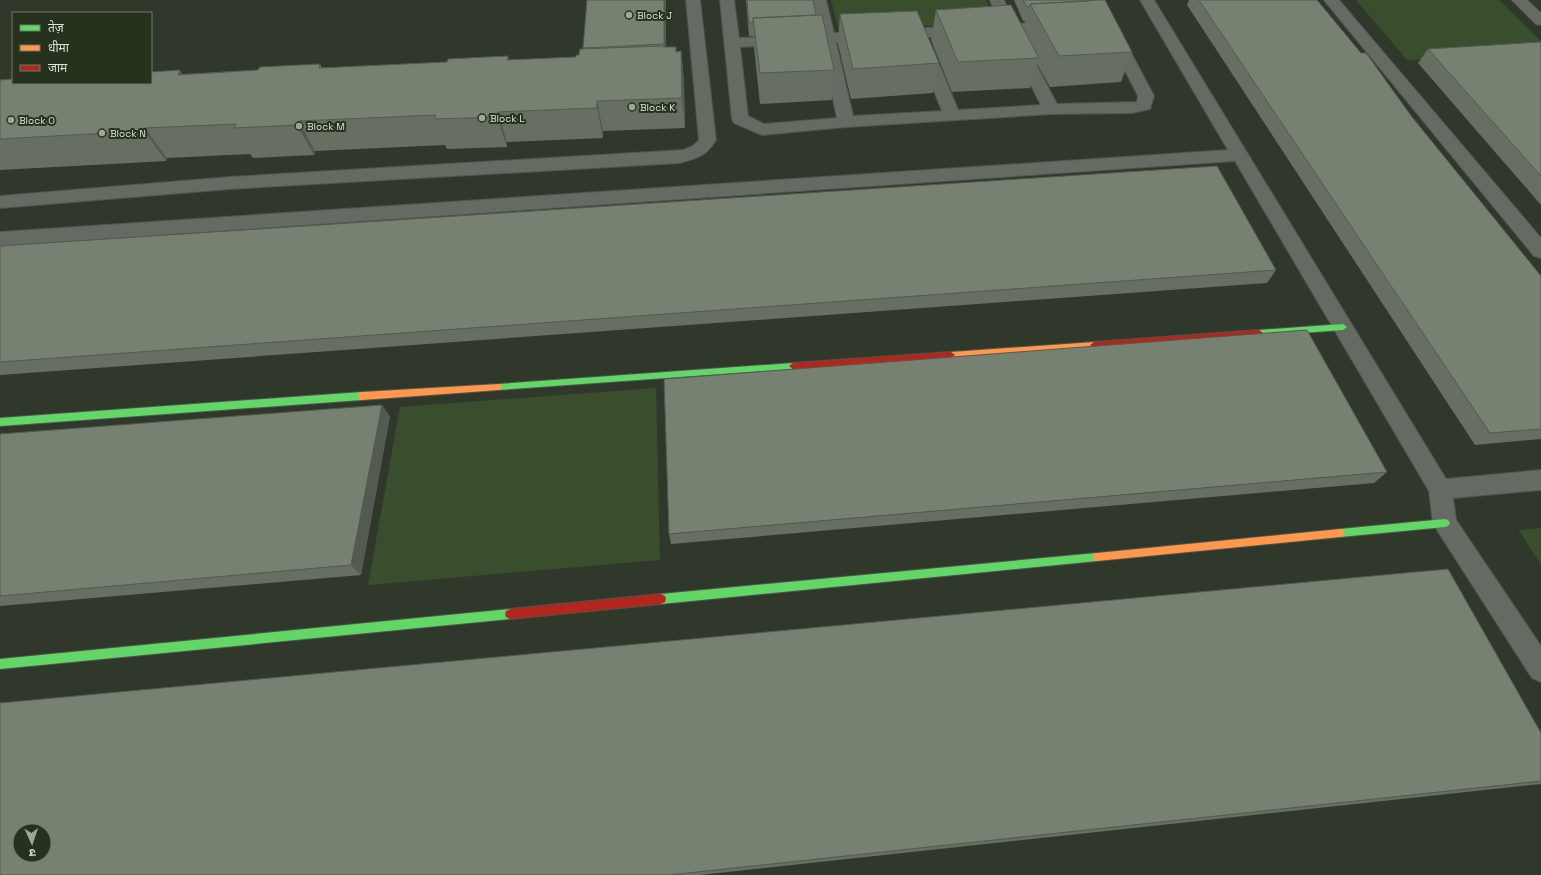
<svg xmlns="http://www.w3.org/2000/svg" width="1541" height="875" viewBox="0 0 1541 875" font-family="'Space Grotesk','Noto Sans Devanagari',sans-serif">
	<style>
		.green { fill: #3a4e2e }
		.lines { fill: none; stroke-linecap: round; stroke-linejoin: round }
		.street-casing { stroke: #4f554b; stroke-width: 2 }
		.fast-casing { stroke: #4f554b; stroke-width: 2 }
		.slow-casing { stroke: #4f554b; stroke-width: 2 }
		.jam-casing { stroke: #4f554b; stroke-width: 2 }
		.street { fill: #656a62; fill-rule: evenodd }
		.fast { fill: #63d668; fill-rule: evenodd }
		.slow { fill: #ff974d; fill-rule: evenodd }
		.jam { fill: #b3261e; fill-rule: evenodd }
		.wall { fill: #666f61 }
		.shaded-wall { fill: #535a4f }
		.building { fill: #778171; stroke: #535a4f; fill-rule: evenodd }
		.poi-dot { fill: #9ea699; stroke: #26321d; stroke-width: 1.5 }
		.labels { text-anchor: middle; stroke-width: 4; stroke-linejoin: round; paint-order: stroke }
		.far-poi-label { font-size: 10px; fill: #d9e2d4; stroke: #26321d; text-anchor: start }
	</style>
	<rect width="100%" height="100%" fill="#30382c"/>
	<path class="green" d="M 831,0 L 986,0 L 995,22 L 839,31 Z
		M 1356,0 L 1499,0 L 1541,41 L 1541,52 L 1407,60 Z
		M 656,388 L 660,560 L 368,585 L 400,407 Z
		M 1541,528 L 1541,565 L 1519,530 Z"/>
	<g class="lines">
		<g class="street-casing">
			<path id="street" d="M 686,0 L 700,0 L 716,140 C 706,156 698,158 680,163 L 230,189 L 0,208 L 0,196 L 230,177 L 683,150 L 693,146 L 699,140 Z
				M 720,0 L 734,0 L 739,38 L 819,34 L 812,0 L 826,0 L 834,33 L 1000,24 L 990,0 L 1004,0 L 1015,24 L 1054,21 L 1059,23 L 1062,26 L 1059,29 L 1054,31 L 1019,32 L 1057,104 L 1137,102 L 1138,96 L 1089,0 L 1103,0 L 1154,96 L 1150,109 L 1132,113 L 1052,114 L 846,127 L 762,135 L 734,123 L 732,119 ZM 1004,33 L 1041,105 L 958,110 L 933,49 L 930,46 L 925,44 L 920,46 L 917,49 L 942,111 L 853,116 L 836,42 ZM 821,43 L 837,118 L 764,124 L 748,116 L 740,47 Z
				M 1140,0 L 1154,0 L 1446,479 L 1541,470 L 1541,490 L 1453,498 L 1456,520 L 1541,646 L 1541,682 L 1532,678 L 1437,530 L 1433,523 L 1429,491 L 1235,161 L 0,246 L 0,232 L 1228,150 Z
				M 1324,0 L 1339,0 L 1541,238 L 1541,258 L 1534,256 Z
				M 1512,0 L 1527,0 L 1541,13 L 1541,25 L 1536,24 Z"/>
		</g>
		<g class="fast-casing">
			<path id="fast" d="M 1343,324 L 1347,327 L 1343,330 L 1259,336 L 1255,333 L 1259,330 Z
				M 793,363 L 797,366 L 793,369 L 499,390 L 495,387 L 499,384 Z
				M 362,392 L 365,393 L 366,396 L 365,399 L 362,400 L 0,426 L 0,418 Z
				M 1445,519 L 1448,520 L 1450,523 L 1448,526 L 1445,527 L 1340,537 L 1337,536 L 1335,533 L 1337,530 L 1340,529 Z
				M 1097,553 L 1100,554 L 1102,557 L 1100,560 L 1097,561 L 661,604 L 657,602 L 656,599 L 657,596 L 661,594 Z
				M 510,609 L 514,611 L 515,614 L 514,617 L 510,619 L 0,669 L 0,659 Z"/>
		</g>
		<g class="slow-casing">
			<path id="slow" d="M 1094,342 L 1098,345 L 1094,348 L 951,358 L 947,355 L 951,352 Z
				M 499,384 L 503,387 L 499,390 L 362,400 L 359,399 L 358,396 L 359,393 L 362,392 Z
				M 1340,529 L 1343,530 L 1345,533 L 1343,536 L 1340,537 L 1097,561 L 1094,560 L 1092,557 L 1094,554 L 1097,553 Z"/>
		</g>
		<g class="jam-casing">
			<path id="jam" d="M 1259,330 L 1263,333 L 1259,336 L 1094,348 L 1090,345 L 1094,342 Z
				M 951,352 L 955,355 L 951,358 L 793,369 L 789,366 L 793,363 Z
				M 661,594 L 665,596 L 666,599 L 665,602 L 661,604 L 510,619 L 506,617 L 505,614 L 506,611 L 510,609 Z"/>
		</g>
		<use href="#street" class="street"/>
		<use href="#fast" class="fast"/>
		<use href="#slow" class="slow"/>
		<use href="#jam" class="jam"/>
	</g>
	<path class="wall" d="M 587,0 L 666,0 L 666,47 L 677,52 L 681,51 L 684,82 L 685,128 L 603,131 L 603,138 L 507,142 L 507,147 L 447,149 L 445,145 L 315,151 L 314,155 L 253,158 L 250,154 L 167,158 L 166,161 L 0,170 L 0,80 L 183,74 L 258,70 L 320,64 L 322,68 L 447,62 L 508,56 L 509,60 L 576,57 L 579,55 L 584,49 Z
		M 746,0 L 813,0 L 816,15 L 834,70 L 832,100 L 760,104 L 754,48 L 754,36 L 749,36 Z
		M 1014,0 L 1090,0 L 1132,52 L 1121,82 L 1050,87 L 1037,64 L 1030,88 L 952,92 L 931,40 L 936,10 L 1023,28 L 1025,21 L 1023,21 Z
		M 1189,0 L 1317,0 L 1541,276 L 1541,439 L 1475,445 L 1187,5 Z
		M 840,14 L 939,63 L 933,93 L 851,99 L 838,44 Z
		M 1541,42 L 1541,205 L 1418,63 L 1428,49 Z
		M 0,246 L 1276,270 L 1267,283 L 0,375 Z
		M 390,416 L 361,575 L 0,606 L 0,434 Z
		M 1387,472 L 1374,483 L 912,523 L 671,544 L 669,534 Z
		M 1541,733 L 1541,784 L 700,875 L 0,875 Z"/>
	<path class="shaded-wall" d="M 664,0 L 666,0 L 666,64 L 664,44 Z
		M 681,51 L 684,82 L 685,128 L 682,98 Z
		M 180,70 L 199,101 L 178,75 Z
		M 597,101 L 603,131 L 603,138 L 597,108 Z
		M 498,112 L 507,142 L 507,147 L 497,117 Z
		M 299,121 L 315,151 L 314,155 L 297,125 Z
		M 145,128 L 167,158 L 166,161 L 144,131 Z
		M 382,405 L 390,416 L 361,575 L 351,565 Z"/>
	<path class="building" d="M 587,0 L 664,0 L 664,44 L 583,48 Z
		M 747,0 L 813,0 L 816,15 L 753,18 L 753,22 L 749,23 Z
		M 1023,0 L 1090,0 L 1090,1 L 1030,4 L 1029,7 L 1027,7 Z
		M 1100,0 L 1105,0 L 1132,52 L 1059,56 L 1030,4 Z
		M 1199,0 L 1317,0 L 1361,53 L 1366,53 L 1412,117 L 1541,276 L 1541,429 L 1490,433 Z
		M 1011,5 L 1039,58 L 958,62 L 936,10 Z
		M 917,11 L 939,63 L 853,69 L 840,14 Z
		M 822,15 L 834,70 L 760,73 L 753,18 Z
		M 1541,42 L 1541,176 L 1428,49 Z
		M 663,46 L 663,47 L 676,47 L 676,52 L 681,51 L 682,98 L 597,101 L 597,108 L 498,112 L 497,117 L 435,119 L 436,115 L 299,121 L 297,125 L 234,128 L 236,124 L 145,128 L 144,131 L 0,139 L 0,80 L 13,79 L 13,83 L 151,83 L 151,72 L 180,70 L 178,75 L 258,70 L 260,67 L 320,64 L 319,68 L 447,62 L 448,59 L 508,56 L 507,60 L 576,57 L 576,55 L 579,55 L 580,49 Z
		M 1217,166 L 1276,270 L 0,362 L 0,246 Z
		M 1307,330 L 1387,472 L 669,534 L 664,379 Z
		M 382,405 L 351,565 L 0,596 L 0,434 Z
		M 1448,569 L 1541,733 L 1541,781 L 669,875 L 0,875 L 0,703 ZM 20,831 L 44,831 L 44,855 L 20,855 Z"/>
	<g class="poi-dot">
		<circle cx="629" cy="15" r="4"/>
		<circle cx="632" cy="107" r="4"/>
		<circle cx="482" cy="118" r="4"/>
		<circle cx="11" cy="120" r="4"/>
		<circle cx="299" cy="126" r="4"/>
		<circle cx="102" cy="133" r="4"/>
	</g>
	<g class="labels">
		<g class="far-poi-label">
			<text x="637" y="19">Block J</text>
			<text x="640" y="111">Block K</text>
			<text x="490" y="122">Block L</text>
			<text x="19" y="124">Block O</text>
			<text x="307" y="130">Block M</text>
			<text x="110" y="137">Block N</text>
		</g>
	</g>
	<rect x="12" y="12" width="140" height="72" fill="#26321d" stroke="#6e7866"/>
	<rect x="20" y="25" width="20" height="6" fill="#63d668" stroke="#6e7866"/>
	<text x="48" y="32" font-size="12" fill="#d9e2d4">तेज़</text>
	<rect x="20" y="45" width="20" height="6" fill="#ff974d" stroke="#6e7866"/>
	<text x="48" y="52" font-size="12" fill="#d9e2d4">धीमा</text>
	<rect x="20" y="65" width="20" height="6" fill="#b3261e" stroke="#6e7866"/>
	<text x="48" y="72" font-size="12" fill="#d9e2d4">जाम</text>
	<g transform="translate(32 843) rotate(177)"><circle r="19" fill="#26321d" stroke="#6e7866"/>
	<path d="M0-3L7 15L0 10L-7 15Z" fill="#9ea699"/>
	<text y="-6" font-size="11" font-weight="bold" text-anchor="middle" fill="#d9e2d4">उ</text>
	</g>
</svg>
